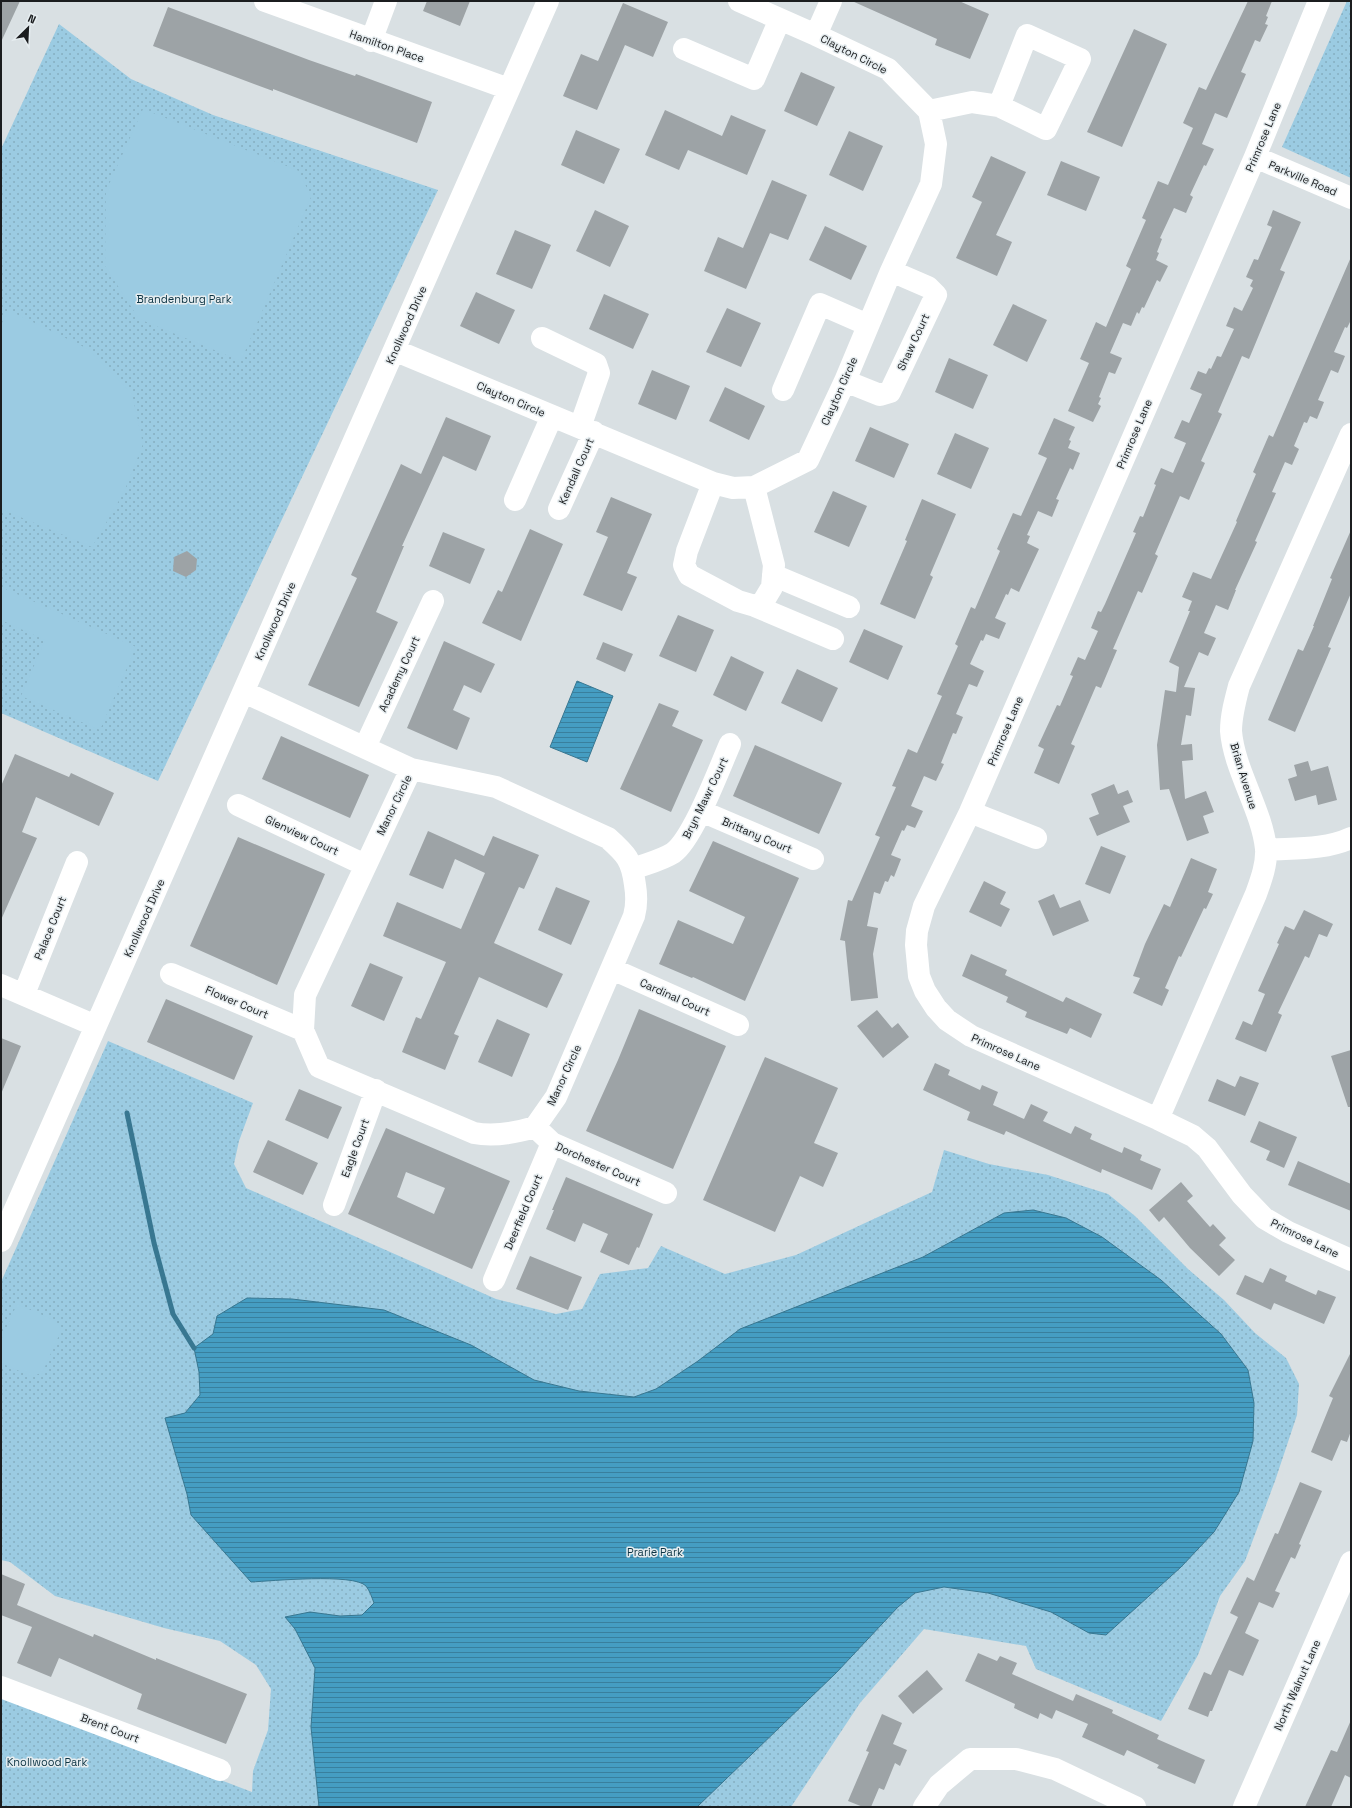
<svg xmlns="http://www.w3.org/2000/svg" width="1352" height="1808" viewBox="0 0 1352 1808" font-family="'Space Grotesk',sans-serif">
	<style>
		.park { fill: url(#park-dots) }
		.pitch { fill: #9bcbe2 }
		.water { fill: url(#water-rules); stroke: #387791 }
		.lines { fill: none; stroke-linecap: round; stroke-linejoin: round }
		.stream { stroke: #387791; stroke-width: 5 }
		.building { fill: #9da3a6; fill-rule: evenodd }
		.minor { stroke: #fff; stroke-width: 22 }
		.labels { text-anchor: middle; stroke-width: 3; stroke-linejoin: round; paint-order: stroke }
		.street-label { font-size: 11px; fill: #1b1d1f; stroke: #e6edf0 }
		.park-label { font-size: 11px; fill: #0d3545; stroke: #e6edf0 }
	</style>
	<defs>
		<pattern id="park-dots" width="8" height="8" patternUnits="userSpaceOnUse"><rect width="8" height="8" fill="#9bcbe2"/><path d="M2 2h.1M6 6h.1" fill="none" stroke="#85aec1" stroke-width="1.8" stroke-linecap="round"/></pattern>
		<pattern id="water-rules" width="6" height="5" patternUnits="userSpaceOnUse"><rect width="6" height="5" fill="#459dc2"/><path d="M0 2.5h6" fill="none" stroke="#397f9d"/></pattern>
	</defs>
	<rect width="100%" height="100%" fill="#d9e0e3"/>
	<path class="park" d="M 1347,1 L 1351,3 L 1351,178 L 1282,147 Z
		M 59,24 L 131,79 L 213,115 L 438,190 L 158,781 L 1,713 L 1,149 Z
		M 108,1041 L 253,1103 L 239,1141 L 234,1164 L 246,1188 L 496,1299 L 556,1314 L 582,1309 L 600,1274 L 648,1268 L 661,1246 L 725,1274 L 796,1255 L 932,1192 L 944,1150 L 989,1164 L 1048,1175 L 1108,1194 L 1135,1216 L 1188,1269 L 1224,1300 L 1255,1333 L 1286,1358 L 1299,1384 L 1297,1415 L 1275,1481 L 1245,1561 L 1220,1596 L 1198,1655 L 1161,1721 L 1036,1669 L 1026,1646 L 924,1629 L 860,1703 L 791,1807 L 1,1807 L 1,1696 L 252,1792 L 253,1771 L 268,1730 L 271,1689 L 256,1665 L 220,1641 L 164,1628 L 55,1596 L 10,1562 L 1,1560 L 1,1282 Z"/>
	<path class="pitch" d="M 143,109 L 299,171 L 311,197 L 241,361 L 139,319 L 105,266 L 106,191 Z
		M 8,310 L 88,349 L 132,394 L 143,444 L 124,492 L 92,547 L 1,509 L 1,325 Z
		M 1,587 L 136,647 L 100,730 L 21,696 L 45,640 L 1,620 Z
		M 17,1304 L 56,1321 L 61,1331 L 42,1373 L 31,1376 L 1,1363 L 1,1340 Z"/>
	<path class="water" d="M 577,681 L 613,696 L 587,762 L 550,747 Z
		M 1033,1210 L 1066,1218 L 1102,1237 L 1161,1280 L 1221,1334 L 1248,1370 L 1254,1403 L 1253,1441 L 1239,1492 L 1214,1532 L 1181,1567 L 1106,1635 L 1089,1633 L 1051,1612 L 988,1593 L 944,1587 L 915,1593 L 898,1607 L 836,1673 L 697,1807 L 319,1807 L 311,1727 L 315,1668 L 295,1629 L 285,1617 L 310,1612 L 340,1616 L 362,1615 L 374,1603 C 372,1598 370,1591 366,1586 C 354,1573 271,1581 251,1582 L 191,1515 L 187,1494 L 165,1418 L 185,1413 L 200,1395 L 199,1372 L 194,1348 L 213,1334 L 217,1316 L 247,1298 L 292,1299 L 384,1310 L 471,1345 L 534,1380 L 579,1391 L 634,1397 L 656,1389 L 698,1361 L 740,1329 L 923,1257 L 1004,1213 Z"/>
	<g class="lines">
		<path class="stream" d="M 127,1113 L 154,1243 L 173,1314 L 194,1348"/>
	</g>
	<path class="building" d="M 1,1 L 20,1 L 1,42 Z
		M 427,1 L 470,1 L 460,26 L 423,11 Z
		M 852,1 L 959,1 L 989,14 L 970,59 L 935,45 L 937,39 Z
		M 1248,1 L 1272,1 L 1266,16 L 1268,17 L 1265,24 L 1268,25 L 1260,42 L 1255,40 L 1241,72 L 1246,74 L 1227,118 L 1215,113 L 1202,144 L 1214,149 L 1206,166 L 1204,165 L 1190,195 L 1193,197 L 1186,213 L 1174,208 L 1160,238 L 1162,239 L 1157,252 L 1159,253 L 1156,260 L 1168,266 L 1160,282 L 1157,280 L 1144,308 L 1142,307 L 1139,314 L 1137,312 L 1131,326 L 1123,323 L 1110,353 L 1122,358 L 1115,374 L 1109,372 L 1099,397 L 1101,398 L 1098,404 L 1101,406 L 1093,422 L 1068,411 L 1089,363 L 1080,359 L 1096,322 L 1106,327 L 1131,269 L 1126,266 L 1146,220 L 1142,218 L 1158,181 L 1168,185 L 1193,128 L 1183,123 L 1199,87 L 1206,90 Z
		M 623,3 L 668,22 L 653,57 L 625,45 L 597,110 L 563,96 L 581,54 L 598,61 Z
		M 168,7 L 309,60 L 355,76 L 356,74 L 432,102 L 417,143 L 273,89 L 273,91 L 153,46 Z
		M 1134,29 L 1167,44 L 1122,147 L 1087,132 Z
		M 801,72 L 835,87 L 817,126 L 784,111 Z
		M 665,110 L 722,136 L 731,115 L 766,130 L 747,175 L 688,150 L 679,170 L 645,155 Z
		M 576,130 L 620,149 L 604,184 L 561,165 Z
		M 849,131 L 883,146 L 863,191 L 829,175 Z
		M 991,156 L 1026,172 L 996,235 L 1012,242 L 997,276 L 956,258 L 982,202 L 972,197 Z
		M 1061,161 L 1100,177 L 1086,211 L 1047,195 Z
		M 772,180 L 807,195 L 788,240 L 770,233 L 746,289 L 704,271 L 718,237 L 743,248 Z
		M 595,210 L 629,226 L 610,267 L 576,251 Z
		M 1273,210 L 1301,222 L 1280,270 L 1285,272 L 1249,359 L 1242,356 L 1218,412 L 1222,414 L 1201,461 L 1205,463 L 1189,500 L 1180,496 L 1155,554 L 1158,556 L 1142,593 L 1138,591 L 1113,649 L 1117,650 L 1101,688 L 1096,686 L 1071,744 L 1075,746 L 1059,784 L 1034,773 L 1044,749 L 1038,746 L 1057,705 L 1060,706 L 1073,676 L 1070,675 L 1078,657 L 1085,660 L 1098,631 L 1091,628 L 1098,611 L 1101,612 L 1105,604 L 1136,533 L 1133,532 L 1140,516 L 1143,517 L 1156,485 L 1154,484 L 1161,468 L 1173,473 L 1186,443 L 1174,438 L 1182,420 L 1189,423 L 1202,394 L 1190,389 L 1198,371 L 1206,374 L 1209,368 L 1211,369 L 1217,356 L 1221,357 L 1234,329 L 1226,326 L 1234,307 L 1242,311 L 1253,288 L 1250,286 L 1253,280 L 1246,277 L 1254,259 L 1258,260 L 1272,227 L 1267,225 Z
		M 825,226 L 867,246 L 851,280 L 809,260 Z
		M 515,230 L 551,245 L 532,289 L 496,274 Z
		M 1351,257 L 1351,320 L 1347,328 L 1345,327 L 1334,352 L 1345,356 L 1338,373 L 1331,370 L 1318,400 L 1324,402 L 1317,419 L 1310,416 L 1307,423 L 1304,422 L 1294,446 L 1299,449 L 1292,465 L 1285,462 L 1272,492 L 1276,493 L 1255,541 L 1257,542 L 1235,590 L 1236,590 L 1228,610 L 1216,605 L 1204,633 L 1216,638 L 1208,656 L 1199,652 L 1184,687 L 1195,688 L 1191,716 L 1186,715 L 1181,745 L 1192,744 L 1193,760 L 1182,761 L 1185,799 L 1206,791 L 1214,812 L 1203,816 L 1209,833 L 1187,841 L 1169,789 L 1160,790 L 1157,745 L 1165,690 L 1176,692 L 1179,667 L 1169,662 L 1190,611 L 1188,611 L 1192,601 L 1182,597 L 1193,572 L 1211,579 L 1237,522 L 1236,521 L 1256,474 L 1253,472 L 1269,435 L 1273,437 Z
		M 476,292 L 515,310 L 499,344 L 460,326 Z
		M 604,294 L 649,314 L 633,349 L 589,329 Z
		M 1013,304 L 1047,320 L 1027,362 L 993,345 Z
		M 727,308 L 761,323 L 741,367 L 706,352 Z
		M 949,358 L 988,375 L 973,409 L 935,392 Z
		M 652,370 L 690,386 L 676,420 L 638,404 Z
		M 725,387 L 765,406 L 749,440 L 709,421 Z
		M 446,417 L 491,436 L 476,471 L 443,456 L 402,546 L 404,546 L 376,612 L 398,622 L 359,707 L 308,685 L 357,578 L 351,575 L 401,464 L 421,474 Z
		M 1054,418 L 1075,427 L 1069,440 L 1071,441 L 1068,448 L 1080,453 L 1073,470 L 1070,468 L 1056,499 L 1059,500 L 1052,517 L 1038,511 L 1027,535 L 1030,536 L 1027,543 L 1039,549 L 1019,592 L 1011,588 L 1008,595 L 1006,594 L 995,618 L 1006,623 L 999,639 L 986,634 L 983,641 L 981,640 L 970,664 L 984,671 L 977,687 L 969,684 L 956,714 L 963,717 L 956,734 L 953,733 L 941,763 L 944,764 L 936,781 L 924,776 L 911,806 L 923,811 L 915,828 L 907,825 L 904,831 L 902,830 L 891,855 L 901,859 L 894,877 L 891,875 L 888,882 L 885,881 L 880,894 L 874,892 L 867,926 L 878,928 L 873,954 L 878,998 L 851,1001 L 845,941 L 840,940 L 848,900 L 852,901 L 880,837 L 875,835 L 896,787 L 892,786 L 908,749 L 917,753 L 942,696 L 937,694 L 958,646 L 955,644 L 971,607 L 975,609 L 1000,551 L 997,549 L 1013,513 L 1021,516 L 1047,458 L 1038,454 Z
		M 870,427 L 909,444 L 894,478 L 855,461 Z
		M 955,433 L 989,448 L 971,489 L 937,474 Z
		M 833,491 L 867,506 L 849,547 L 814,532 Z
		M 611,497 L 652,514 L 627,573 L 637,577 L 622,611 L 583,595 L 608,537 L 596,532 Z
		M 922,499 L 956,514 L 930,575 L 933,577 L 915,619 L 880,604 L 907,541 L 905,540 Z
		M 530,529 L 563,544 L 521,641 L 482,623 L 498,590 L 502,592 Z
		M 1351,530 L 1351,593 L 1328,647 L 1331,648 L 1295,732 L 1268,720 L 1298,649 L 1303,651 L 1314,626 L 1313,626 L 1332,579 L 1330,578 Z
		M 443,532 L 485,549 L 470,584 L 429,566 Z
		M 187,551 L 197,559 L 196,570 L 186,577 L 173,571 L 174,557 Z
		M 678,615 L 714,630 L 696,672 L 659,656 Z
		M 864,629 L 903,646 L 888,680 L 849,662 Z
		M 444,641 L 495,664 L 481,693 L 464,685 L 453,710 L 470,718 L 457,750 L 407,728 Z
		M 603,642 L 633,654 L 625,672 L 596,659 Z
		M 731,656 L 764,672 L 746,711 L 713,695 Z
		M 797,669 L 838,688 L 822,722 L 781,703 Z
		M 659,703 L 679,711 L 672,726 L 703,740 L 671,812 L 620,789 Z
		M 281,736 L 369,775 L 350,818 L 262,779 Z
		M 755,745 L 842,783 L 819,834 L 733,796 Z
		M 15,754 L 69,777 L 71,773 L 114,793 L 99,826 L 36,797 L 22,832 L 37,838 L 1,920 L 1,786 Z
		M 1308,761 L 1311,771 L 1328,766 L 1337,800 L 1318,805 L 1316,795 L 1295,801 L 1288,779 L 1297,776 L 1294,765 Z
		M 1114,784 L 1118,794 L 1128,790 L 1133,802 L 1123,806 L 1130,822 L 1097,836 L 1089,818 L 1099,814 L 1091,794 Z
		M 428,831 L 484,856 L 493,836 L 539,855 L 524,889 L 519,887 L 494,943 L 563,974 L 547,1008 L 479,977 L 454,1034 L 459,1036 L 445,1070 L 402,1052 L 416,1017 L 421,1019 L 446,962 L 383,936 L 397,902 L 461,929 L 485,873 L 455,859 L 443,889 L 409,875 Z
		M 238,837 L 325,874 L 277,985 L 190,946 Z
		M 713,841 L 799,878 L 745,1001 L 693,977 L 692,978 L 659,964 L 678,920 L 733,944 L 745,917 L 689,891 Z
		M 1101,846 L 1126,856 L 1110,894 L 1085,884 Z
		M 1191,858 L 1217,869 L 1208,892 L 1213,894 L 1206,909 L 1204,908 L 1181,957 L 1179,956 L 1165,988 L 1169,990 L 1162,1006 L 1133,993 L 1140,978 L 1133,976 L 1145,944 L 1164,904 L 1170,907 Z
		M 984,881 L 1006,892 L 1000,904 L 1010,909 L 1001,927 L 969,912 Z
		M 556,887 L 590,901 L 571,945 L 538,930 Z
		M 1054,894 L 1060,908 L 1080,900 L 1089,921 L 1053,936 L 1038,901 Z
		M 1304,910 L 1333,924 L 1327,937 L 1319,934 L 1309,958 L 1305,956 L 1278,1013 L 1282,1015 L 1266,1052 L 1235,1039 L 1243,1021 L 1252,1025 L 1265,994 L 1258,991 L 1279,944 L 1277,943 L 1285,926 L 1294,930 Z
		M 971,954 L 1007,970 L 1005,975 L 1063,1002 L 1066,997 L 1102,1014 L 1091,1038 L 1070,1028 L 1067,1034 L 1025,1017 L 1027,1012 L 1006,1002 L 1008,997 L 962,976 Z
		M 370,963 L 403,977 L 384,1021 L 351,1006 Z
		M 166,999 L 253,1036 L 234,1080 L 147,1042 Z
		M 639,1009 L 726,1046 L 673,1169 L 586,1131 L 618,1060 Z
		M 877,1010 L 892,1028 L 898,1023 L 909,1037 L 883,1058 L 857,1026 Z
		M 497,1019 L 530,1034 L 512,1077 L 478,1062 Z
		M 1,1038 L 21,1046 L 1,1094 Z
		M 1351,1050 L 1351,1107 L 1348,1107 L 1331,1056 Z
		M 765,1057 L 838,1088 L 814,1143 L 838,1153 L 823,1187 L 800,1176 L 775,1232 L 703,1200 Z
		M 935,1063 L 950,1070 L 948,1075 L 980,1090 L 982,1085 L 998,1092 L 993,1105 L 1024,1119 L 1031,1104 L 1048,1112 L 1043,1121 L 1071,1134 L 1075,1126 L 1092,1134 L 1090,1139 L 1122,1153 L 1124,1147 L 1142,1155 L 1140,1160 L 1161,1169 L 1152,1190 L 1102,1169 L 1101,1173 L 1006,1131 L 1004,1135 L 967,1120 L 970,1112 L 923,1090 Z
		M 1240,1076 L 1259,1083 L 1245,1116 L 1208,1101 L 1217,1079 L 1235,1087 Z
		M 299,1089 L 342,1107 L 328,1139 L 285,1120 Z
		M 1259,1121 L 1297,1137 L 1284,1168 L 1266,1160 L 1270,1151 L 1250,1142 Z
		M 386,1128 L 510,1181 L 472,1269 L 348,1214 ZM 406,1172 L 445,1188 L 434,1214 L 397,1197 Z
		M 268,1140 L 318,1163 L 303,1195 L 253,1172 Z
		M 1298,1161 L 1351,1184 L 1351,1211 L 1288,1185 Z
		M 566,1177 L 653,1214 L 639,1248 L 637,1247 L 629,1265 L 600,1252 L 608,1234 L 583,1223 L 575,1242 L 546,1229 L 554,1210 L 552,1210 Z
		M 1181,1182 L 1193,1196 L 1187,1201 L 1210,1227 L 1213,1224 L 1226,1238 L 1219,1245 L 1235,1260 L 1219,1276 L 1190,1248 L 1164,1217 L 1159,1222 L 1149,1210 Z
		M 530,1256 L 582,1277 L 568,1310 L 516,1289 Z
		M 1270,1268 L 1287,1276 L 1285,1281 L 1316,1295 L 1318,1290 L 1336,1297 L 1324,1324 L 1274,1303 L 1271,1310 L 1236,1294 L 1245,1275 L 1263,1283 Z
		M 1351,1352 L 1351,1431 L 1347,1442 L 1341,1440 L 1332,1461 L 1311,1452 L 1333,1398 L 1329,1396 Z
		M 1300,1482 L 1322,1491 L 1299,1544 L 1301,1545 L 1295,1559 L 1291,1557 L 1275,1591 L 1280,1593 L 1273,1608 L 1259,1602 L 1245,1633 L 1259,1640 L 1243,1676 L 1229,1670 L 1212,1711 L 1210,1711 L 1208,1717 L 1188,1709 L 1204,1672 L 1211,1675 L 1238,1617 L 1230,1613 L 1247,1577 L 1254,1581 L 1275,1533 L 1278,1534 Z
		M 1,1574 L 25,1584 L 17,1605 L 93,1637 L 94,1634 L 156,1660 L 156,1658 L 247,1694 L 226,1744 L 137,1709 L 142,1694 L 59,1658 L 51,1677 L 17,1663 L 32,1627 L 1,1615 Z
		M 978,1653 L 997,1661 L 1000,1656 L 1017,1663 L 1012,1674 L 1073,1701 L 1076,1694 L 1113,1710 L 1112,1713 L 1159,1735 L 1157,1739 L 1205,1760 L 1195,1784 L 1157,1768 L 1159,1765 L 1127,1750 L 1124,1756 L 1082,1737 L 1088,1724 L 1056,1710 L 1052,1719 L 1040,1713 L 1038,1719 L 1014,1708 L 1015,1704 L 965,1681 Z
		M 927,1670 L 943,1689 L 913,1714 L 898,1696 Z
		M 882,1714 L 902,1723 L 893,1744 L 907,1750 L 900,1766 L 895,1763 L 884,1790 L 879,1788 L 871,1807 L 863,1807 L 848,1801 L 869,1752 L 866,1751 Z
		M 1351,1720 L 1351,1778 L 1345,1775 L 1331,1807 L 1305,1807 L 1331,1750 L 1337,1752 Z"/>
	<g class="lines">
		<path class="minor" d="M 265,1 L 509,89
			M 1319,1 L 1255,157 L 970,812 L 924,906 L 917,931 L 916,945 L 919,976 L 925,991 L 936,1008 L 947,1020 L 971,1036 L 1158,1119 L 1193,1136 L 1207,1148 L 1242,1195 L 1264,1218 L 1288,1232 L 1351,1260
			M 816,35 L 831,1
			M 371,41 L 386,1
			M 684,49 L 754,79 L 780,19
			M 929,111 L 972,102 L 999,106 L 1046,129 L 1080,59 L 1027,35 L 999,106
			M 1255,157 L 1351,198
			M 542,338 L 596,364 L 599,373 L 580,427
			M 394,350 L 713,483 L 733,488 L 754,487 L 808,460 L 845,381 L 891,271 L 931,184 L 936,144 L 929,111 L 888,69 L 816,35 L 739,1
			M 845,381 L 880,395 L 890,392 L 936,295 L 928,287 L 891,271
			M 783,390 L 820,304 L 868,325
			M 713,483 L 687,551 L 684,565 L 689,575 L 738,601 L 755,606 L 763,602 L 772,587 L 774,565 L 754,487
			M 515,500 L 552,416
			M 559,509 L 594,432
			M 773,575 L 849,607
			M 755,606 L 833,639
			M 244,692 L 411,769 L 496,787 L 608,838 C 626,854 632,860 635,885 C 637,897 637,905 634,916 L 556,1097 L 535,1127 C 515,1133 495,1137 474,1133 L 319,1067 L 303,1030 L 305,995 L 411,769
			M 365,747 L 433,601
			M 238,805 L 365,865
			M 701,811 L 813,859
			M 970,812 L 1036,838
			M 1266,850 C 1294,848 1325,850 1351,838
			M 633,869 C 646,864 662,860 673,853 C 693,839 719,769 730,744
			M 612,969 L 738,1025
			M 171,974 L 303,1030
			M 1,985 L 96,1026
			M 24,994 L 77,862
			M 1158,1119 L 1256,894 C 1261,880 1267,864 1266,849 C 1262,810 1234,770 1231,731 C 1231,716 1235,701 1239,686 L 1351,434
			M 535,1127 L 552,1143 L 666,1193
			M 334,1205 L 376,1090
			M 1,1241 L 548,1
			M 494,1280 L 552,1143
			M 1,1687 L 220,1770
			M 924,1807 L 939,1785 L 970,1759 L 1016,1759 L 1055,1769 L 1135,1807
			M 1244,1807 L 1351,1562"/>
	</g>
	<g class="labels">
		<g class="street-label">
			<text transform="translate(387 46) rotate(19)" y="4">Hamilton Place</text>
			<text transform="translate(854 54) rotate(27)" y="4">Clayton Circle</text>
			<text transform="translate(1263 137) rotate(-67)" y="4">Primrose Lane</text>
			<text transform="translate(1303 178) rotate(23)" y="4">Parkville Road</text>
			<text transform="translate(406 325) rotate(-66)" y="4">Knollwood Drive</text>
			<text transform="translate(913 342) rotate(-65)" y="4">Shaw Court</text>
			<text transform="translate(839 391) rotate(-66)" y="4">Clayton Circle</text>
			<text transform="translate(511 399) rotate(23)" y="4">Clayton Circle</text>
			<text transform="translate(1134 434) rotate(-67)" y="4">Primrose Lane</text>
			<text transform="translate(576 471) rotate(-66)" y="4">Kendall Court</text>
			<text transform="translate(275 621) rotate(-66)" y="4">Knollwood Drive</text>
			<text transform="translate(399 674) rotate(-65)" y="4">Academy Court</text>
			<text transform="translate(1005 731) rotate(-67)" y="4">Primrose Lane</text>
			<text transform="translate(1244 776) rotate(73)" y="4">Brian Avenue</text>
			<text transform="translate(705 798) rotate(-64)" y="4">Bryn Mawr Court</text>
			<text transform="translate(394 805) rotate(-64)" y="4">Manor Circle</text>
			<text transform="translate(302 835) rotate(25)" y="4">Glenview Court</text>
			<text transform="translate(757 835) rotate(23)" y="4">Brittany Court</text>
			<text transform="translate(144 918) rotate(-66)" y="4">Knollwood Drive</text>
			<text transform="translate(50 928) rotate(-68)" y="4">Palace Court</text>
			<text transform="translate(675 997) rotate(24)" y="4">Cardinal Court</text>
			<text transform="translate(237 1002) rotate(23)" y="4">Flower Court</text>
			<text transform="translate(1006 1052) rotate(24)" y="4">Primrose Lane</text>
			<text transform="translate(564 1075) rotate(-65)" y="4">Manor Circle</text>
			<text transform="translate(355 1148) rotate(-70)" y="4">Eagle Court</text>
			<text transform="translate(598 1164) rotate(24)" y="4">Dorchester Court</text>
			<text transform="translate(523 1212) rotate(-67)" y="4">Deerfield Court</text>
			<text transform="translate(1305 1238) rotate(26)" y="4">Primrose Lane</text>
			<text transform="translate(1297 1685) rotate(-66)" y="4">North Walnut Lane</text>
			<text transform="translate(110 1728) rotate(21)" y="4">Brent Court</text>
		</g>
		<g class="park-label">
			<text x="184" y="303">Brandenburg Park</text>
			<text x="655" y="1556">Prarie Park</text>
			<text x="47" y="1766">Knollwood Park</text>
		</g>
	</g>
	<rect width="1352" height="1808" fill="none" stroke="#1b1d1f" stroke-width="4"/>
	<g transform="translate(28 28) rotate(24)" stroke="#e6edf0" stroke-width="3" paint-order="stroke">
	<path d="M0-3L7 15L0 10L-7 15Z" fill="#1b1d1f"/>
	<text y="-6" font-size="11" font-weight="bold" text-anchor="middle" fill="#1b1d1f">N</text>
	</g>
</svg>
